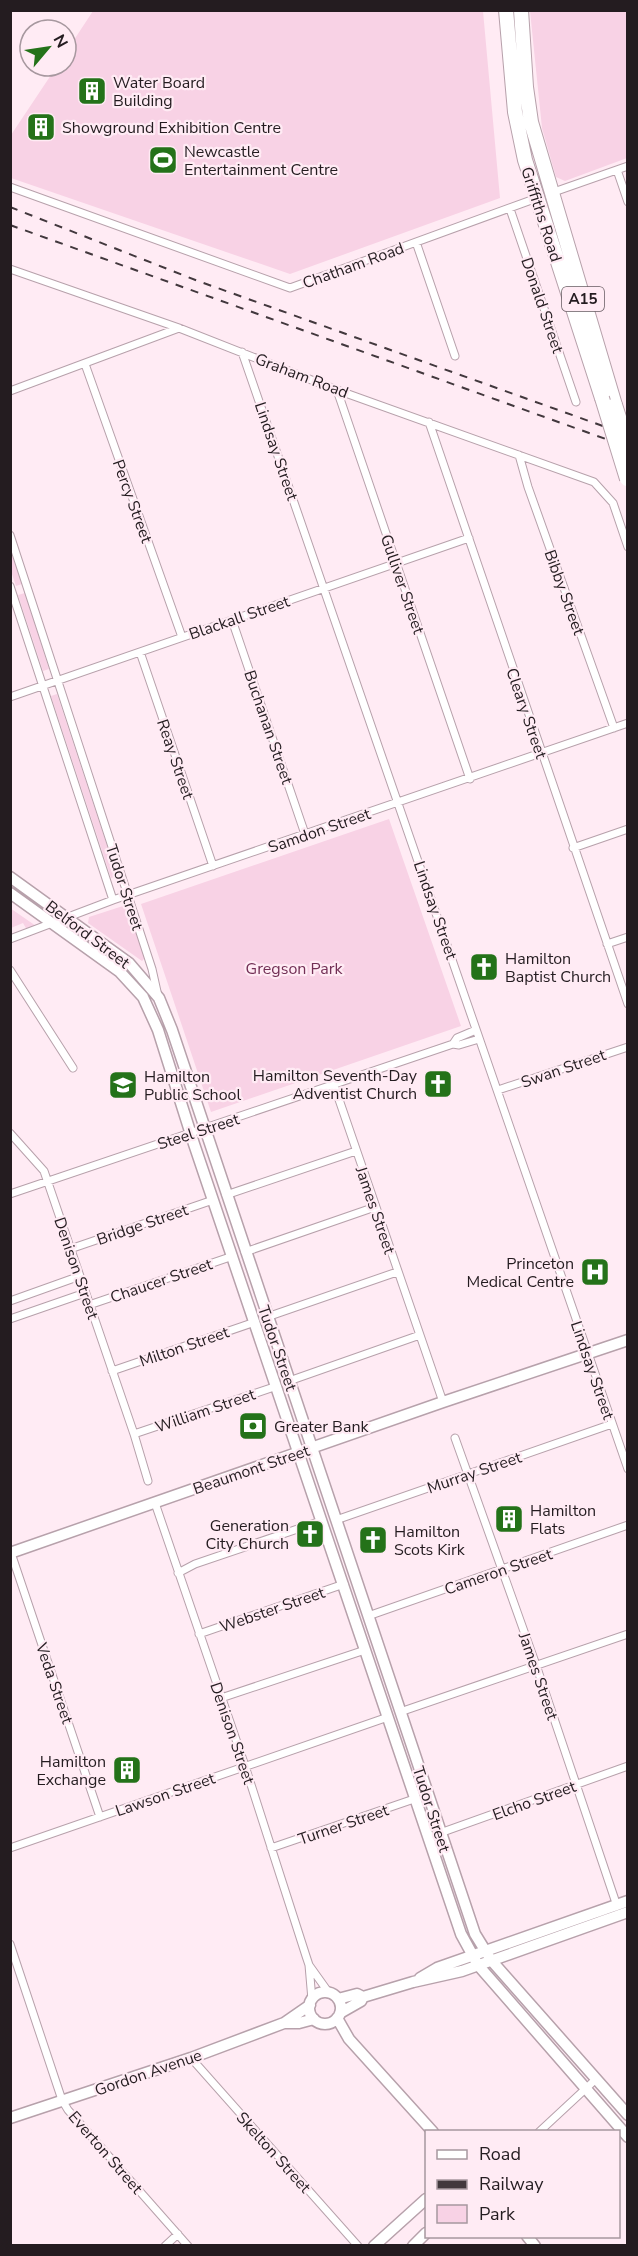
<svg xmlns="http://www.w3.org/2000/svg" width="638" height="2256" viewBox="0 0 638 2256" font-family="'Nunito Sans',sans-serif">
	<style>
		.green { fill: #f8d2e5 }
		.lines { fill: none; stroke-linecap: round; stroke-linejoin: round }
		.street-casing { stroke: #b7a1ab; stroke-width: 9 }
		.secondary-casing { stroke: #b7a1ab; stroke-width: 13 }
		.primary-casing { stroke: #b7a1ab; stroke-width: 13 }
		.highway-casing { stroke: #b7a1ab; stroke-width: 16 }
		.street { stroke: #fff; stroke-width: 7 }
		.secondary { stroke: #fff; stroke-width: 10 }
		.primary { stroke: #fff; stroke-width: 10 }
		.highway { stroke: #fff; stroke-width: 14 }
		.rail { stroke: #42383d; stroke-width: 2; stroke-dasharray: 8 8; stroke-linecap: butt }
		.highway-bridge-casing { stroke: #b7a1ab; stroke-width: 16; stroke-linecap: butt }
		.highway-bridge { stroke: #fff; stroke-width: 14 }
		.labels { text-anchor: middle; stroke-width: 4.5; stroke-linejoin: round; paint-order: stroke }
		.shield { fill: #ffebf4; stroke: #665a60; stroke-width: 1.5 }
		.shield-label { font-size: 15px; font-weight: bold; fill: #241c20 }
		.poi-label { font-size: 16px; fill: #241c20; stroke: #ffebf4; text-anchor: start }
		.street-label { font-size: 16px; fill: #241c20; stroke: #ffebf4 }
		.park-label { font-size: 16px; fill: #722f55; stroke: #ffebf4 }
	</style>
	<rect width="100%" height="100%" fill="#ffebf4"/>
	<path class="green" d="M 93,11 L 483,11 L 500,198 L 290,274 L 11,178 L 11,135 L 57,66 L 66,66 L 66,52 Z
		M 530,11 L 627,11 L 627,158 L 565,181 L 556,177 L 542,128 Z
		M 10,549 L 22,584 L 16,586 L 11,571 Z
		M 25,593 L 49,669 L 43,671 L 18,595 Z
		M 57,694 L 117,876 L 111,878 L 51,696 Z
		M 389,819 L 461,1026 L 211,1112 L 141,904 Z
		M 123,906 L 129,910 L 145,958 L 142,961 L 88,923 L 89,917 Z
		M 10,908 L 36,926 L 27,930 L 23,923 L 11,928 Z"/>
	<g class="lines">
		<g class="street-casing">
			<path id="street" d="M 617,170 L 628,202
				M 10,187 L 290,288 L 537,198
				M 551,193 L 628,166
				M 510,209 L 576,402
				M 416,242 L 455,356
				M 10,269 L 179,328 L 337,390 L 594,482 L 613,503 L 628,547
				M 242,352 L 628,1469
				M 85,364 L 182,637
				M 337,390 L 470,779
				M 10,391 L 179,328
				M 429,422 L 628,1004
				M 519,455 L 528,487 L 614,728
				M 10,535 L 152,969 L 158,996
				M 10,586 L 113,900
				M 232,620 L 305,834
				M 140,652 L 213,866
				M 10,697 L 469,538
				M 573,848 L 628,829
				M 10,939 L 113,900 L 628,723
				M 607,944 L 628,937
				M 10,970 L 73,1068
				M 453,1044 L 457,1038 L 476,1030
				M 334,1085 L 443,1402
				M 498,1090 L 628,1047
				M 10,1133 L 44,1171 L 134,1434 L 148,1481
				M 10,1194 L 453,1044 L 459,1045 L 479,1039
				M 226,1195 L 356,1151
				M 70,1249 L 213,1200
				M 245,1252 L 375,1207
				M 10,1301 L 80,1276
				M 89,1305 L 233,1256
				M 267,1317 L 397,1272
				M 10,1319 L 85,1293
				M 112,1371 L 255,1322
				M 289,1381 L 420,1335
				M 134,1434 L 277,1386
				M 455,1438 L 536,1665 L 617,1906
				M 155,1503 L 245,1766 L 306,1956 L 309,1965 L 312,2000
				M 336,1520 L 612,1424
				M 10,1550 L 100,1817
				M 178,1573 L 195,1564 L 321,1521
				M 368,1616 L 628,1525
				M 199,1634 L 344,1584
				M 221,1698 L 365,1650
				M 400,1712 L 628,1634
				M 440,1833 L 628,1766
				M 10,1848 L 388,1717
				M 271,1848 L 414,1799
				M 10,1944 L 62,2100 L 68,2110 L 188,2246
				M 309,1965 L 329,1993
				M 191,2058 L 358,2246
				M 539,2132 L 595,2080
				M 165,2246 L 178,2234"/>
		</g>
		<g class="secondary-casing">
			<path id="secondary" d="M 10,1553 L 443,1402 L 628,1340
				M 420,1978 L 437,1968 L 628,1901
				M309 2008a16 16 0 1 1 32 0a16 16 0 1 1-32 0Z
				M 338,1999 L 357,1994 L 363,1997
				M 340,2013 L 361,2001 L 363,1997 L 413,1982 L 462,1971 L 628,1912
				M 337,2018 L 349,2039 L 433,2132
				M 285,2023 L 299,2023 L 314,2019
				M 10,2118 L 191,2058 L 284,2023 L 310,2005
				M 527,2236 L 535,2246
				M 374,2246 L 426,2199
				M 413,2246 L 426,2233"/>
		</g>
		<g class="primary-casing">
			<path id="primary" d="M 10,877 L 129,963 L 159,998 L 172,1030 L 475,1934 L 491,1960 L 628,2115
				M 10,893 L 120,972 L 143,997 L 158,1030 L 194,1144 L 461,1934 L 478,1965 L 628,2137"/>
		</g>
		<g class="highway-casing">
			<path id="highway" d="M 506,10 L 515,112 L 525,160 L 602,398
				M 521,10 L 526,87 L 531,122 L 615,405"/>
		</g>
		<use href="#street" class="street"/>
		<use href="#secondary" class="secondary"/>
		<use href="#primary" class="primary"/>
		<use href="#highway" class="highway"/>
		<path class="rail" d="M 10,207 L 198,281 L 628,435
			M 10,225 L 628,447"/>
		<g class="highway-bridge-casing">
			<path id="highway-bridge" d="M 602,398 L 627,479
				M 615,405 L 628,445"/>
		</g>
		<use href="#highway-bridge" class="highway-bridge"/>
	</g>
	<defs>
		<g id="building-square" transform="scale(1.5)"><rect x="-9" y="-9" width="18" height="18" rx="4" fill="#247219" stroke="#ffebf4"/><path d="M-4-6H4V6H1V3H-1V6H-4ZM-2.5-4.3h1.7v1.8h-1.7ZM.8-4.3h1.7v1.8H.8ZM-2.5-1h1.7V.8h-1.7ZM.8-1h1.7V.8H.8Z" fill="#fff"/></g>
		<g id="stadium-square" transform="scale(1.5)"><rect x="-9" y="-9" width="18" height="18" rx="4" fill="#247219" stroke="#ffebf4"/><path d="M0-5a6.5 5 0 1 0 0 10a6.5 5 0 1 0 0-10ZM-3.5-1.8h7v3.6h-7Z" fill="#fff"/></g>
		<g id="church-square" transform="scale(1.5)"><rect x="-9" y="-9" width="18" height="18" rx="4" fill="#247219" stroke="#ffebf4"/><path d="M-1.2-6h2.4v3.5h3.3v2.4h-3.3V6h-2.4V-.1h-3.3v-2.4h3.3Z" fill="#fff"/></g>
		<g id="school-square" transform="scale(1.5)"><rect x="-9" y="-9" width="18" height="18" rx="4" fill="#247219" stroke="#ffebf4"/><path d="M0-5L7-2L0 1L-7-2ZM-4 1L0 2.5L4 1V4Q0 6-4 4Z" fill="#fff"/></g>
		<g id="hospital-square" transform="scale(1.5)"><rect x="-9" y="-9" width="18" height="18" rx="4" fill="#247219" stroke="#ffebf4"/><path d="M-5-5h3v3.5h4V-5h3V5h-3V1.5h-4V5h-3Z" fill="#fff"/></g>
		<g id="bank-square" transform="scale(1.5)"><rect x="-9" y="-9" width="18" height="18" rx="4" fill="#247219" stroke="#ffebf4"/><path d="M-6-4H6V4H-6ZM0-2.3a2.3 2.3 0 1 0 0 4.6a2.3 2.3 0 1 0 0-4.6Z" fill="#fff"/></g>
	</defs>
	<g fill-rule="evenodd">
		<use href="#building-square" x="92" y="91"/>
		<use href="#building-square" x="41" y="127"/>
		<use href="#stadium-square" x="163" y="160"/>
		<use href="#church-square" x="484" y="967"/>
		<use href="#church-square" x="438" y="1084"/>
		<use href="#school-square" x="123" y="1085"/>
		<use href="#hospital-square" x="595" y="1272"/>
		<use href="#bank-square" x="253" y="1426"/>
		<use href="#building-square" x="509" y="1519"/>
		<use href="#church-square" x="310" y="1534"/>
		<use href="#church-square" x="373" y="1540"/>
		<use href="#building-square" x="127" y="1770"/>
	</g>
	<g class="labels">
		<rect class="shield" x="562" y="287" width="42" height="24" rx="4.5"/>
		<g class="shield-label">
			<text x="583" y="304">A15</text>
		</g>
		<g class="poi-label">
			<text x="113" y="88">Water Board<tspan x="113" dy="18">Building</tspan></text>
			<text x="62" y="133">Showground Exhibition Centre</text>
			<text x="184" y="157">Newcastle<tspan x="184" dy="18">Entertainment Centre</tspan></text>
			<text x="505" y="964">Hamilton<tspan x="505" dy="18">Baptist Church</tspan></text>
			<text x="417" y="1081" text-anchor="end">Hamilton Seventh-Day<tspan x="417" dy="18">Adventist Church</tspan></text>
			<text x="144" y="1082">Hamilton<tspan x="144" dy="18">Public School</tspan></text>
			<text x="574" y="1269" text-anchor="end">Princeton<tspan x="574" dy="18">Medical Centre</tspan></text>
			<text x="274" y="1432">Greater Bank</text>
			<text x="530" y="1516">Hamilton<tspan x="530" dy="18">Flats</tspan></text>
			<text x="289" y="1531" text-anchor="end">Generation<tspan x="289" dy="18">City Church</tspan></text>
			<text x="394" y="1537">Hamilton<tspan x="394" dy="18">Scots Kirk</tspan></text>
			<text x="106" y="1767" text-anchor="end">Hamilton<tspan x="106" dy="18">Exchange</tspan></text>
		</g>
		<g class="street-label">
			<text transform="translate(542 214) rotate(72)" y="6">Griffiths Road</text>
			<text transform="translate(353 265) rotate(-20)" y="6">Chatham Road</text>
			<text transform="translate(543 305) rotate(71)" y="6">Donald Street</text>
			<text transform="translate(302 375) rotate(21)" y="6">Graham Road</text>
			<text transform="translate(277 451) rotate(71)" y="6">Lindsay Street</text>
			<text transform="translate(133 501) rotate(70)" y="6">Percy Street</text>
			<text transform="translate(403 584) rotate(71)" y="6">Gulliver Street</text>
			<text transform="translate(565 592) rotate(70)" y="6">Bibby Street</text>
			<text transform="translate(239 617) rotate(-19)" y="6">Blackall Street</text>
			<text transform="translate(527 713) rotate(71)" y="6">Cleary Street</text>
			<text transform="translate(269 727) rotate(71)" y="6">Buchanan Street</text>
			<text transform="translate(176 759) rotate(71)" y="6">Reay Street</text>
			<text transform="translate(319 830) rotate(-19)" y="6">Samdon Street</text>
			<text transform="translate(125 887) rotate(72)" y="6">Tudor Street</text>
			<text transform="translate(436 910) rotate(71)" y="6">Lindsay Street</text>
			<text transform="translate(88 934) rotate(37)" y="6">Belford Street</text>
			<text transform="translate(563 1068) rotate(-19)" y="6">Swan Street</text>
			<text transform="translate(198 1131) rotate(-18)" y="6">Steel Street</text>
			<text transform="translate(376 1210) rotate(71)" y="6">James Street</text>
			<text transform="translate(142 1224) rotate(-19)" y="6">Bridge Street</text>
			<text transform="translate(77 1268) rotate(71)" y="6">Denison Street</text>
			<text transform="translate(161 1280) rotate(-19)" y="6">Chaucer Street</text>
			<text transform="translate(184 1346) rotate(-19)" y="6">Milton Street</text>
			<text transform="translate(278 1348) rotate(71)" y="6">Tudor Street</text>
			<text transform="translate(593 1370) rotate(71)" y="6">Lindsay Street</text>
			<text transform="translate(205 1410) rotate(-19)" y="6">William Street</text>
			<text transform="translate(251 1469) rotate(-19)" y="6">Beaumont Street</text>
			<text transform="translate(474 1472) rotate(-19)" y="6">Murray Street</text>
			<text transform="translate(498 1571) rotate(-19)" y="6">Cameron Street</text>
			<text transform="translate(272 1609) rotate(-19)" y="6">Webster Street</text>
			<text transform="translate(539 1676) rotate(71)" y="6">James Street</text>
			<text transform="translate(55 1683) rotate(71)" y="6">Veda Street</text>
			<text transform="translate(233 1733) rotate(71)" y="6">Denison Street</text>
			<text transform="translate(165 1794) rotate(-19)" y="6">Lawson Street</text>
			<text transform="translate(534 1800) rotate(-20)" y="6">Elcho Street</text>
			<text transform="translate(432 1809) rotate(72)" y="6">Tudor Street</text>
			<text transform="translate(343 1824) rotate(-19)" y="6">Turner Street</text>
			<text transform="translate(148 2072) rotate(-19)" y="6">Gordon Avenue</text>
			<text transform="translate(106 2152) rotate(49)" y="6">Everton Street</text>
			<text transform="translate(274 2152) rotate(48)" y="6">Skelton Street</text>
		</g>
		<g class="park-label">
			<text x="294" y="974">Gregson Park</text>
		</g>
	</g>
	<rect width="638" height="2256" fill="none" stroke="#241c20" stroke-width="24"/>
	<rect x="425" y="2130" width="195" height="108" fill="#ffebf4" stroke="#a7989f" stroke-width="1.5"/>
	<rect x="437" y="2150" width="30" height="9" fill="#ffffff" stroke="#a7989f" stroke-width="1.5"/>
	<text x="479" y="2160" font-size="18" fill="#241c20">Road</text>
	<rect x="437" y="2180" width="30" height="9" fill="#42383d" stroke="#a7989f" stroke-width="1.5"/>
	<text x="479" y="2190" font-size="18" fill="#241c20">Railway</text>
	<rect x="437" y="2205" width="30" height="18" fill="#f8d2e5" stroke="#a7989f" stroke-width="1.5"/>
	<text x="479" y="2220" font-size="18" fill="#241c20">Park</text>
	<g transform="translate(48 48) rotate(61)"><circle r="28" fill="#ffebf4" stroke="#a7989f" stroke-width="1.5"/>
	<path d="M0-4.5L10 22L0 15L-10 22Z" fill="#247219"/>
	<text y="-9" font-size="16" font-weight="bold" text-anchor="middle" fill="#241c20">N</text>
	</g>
</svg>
